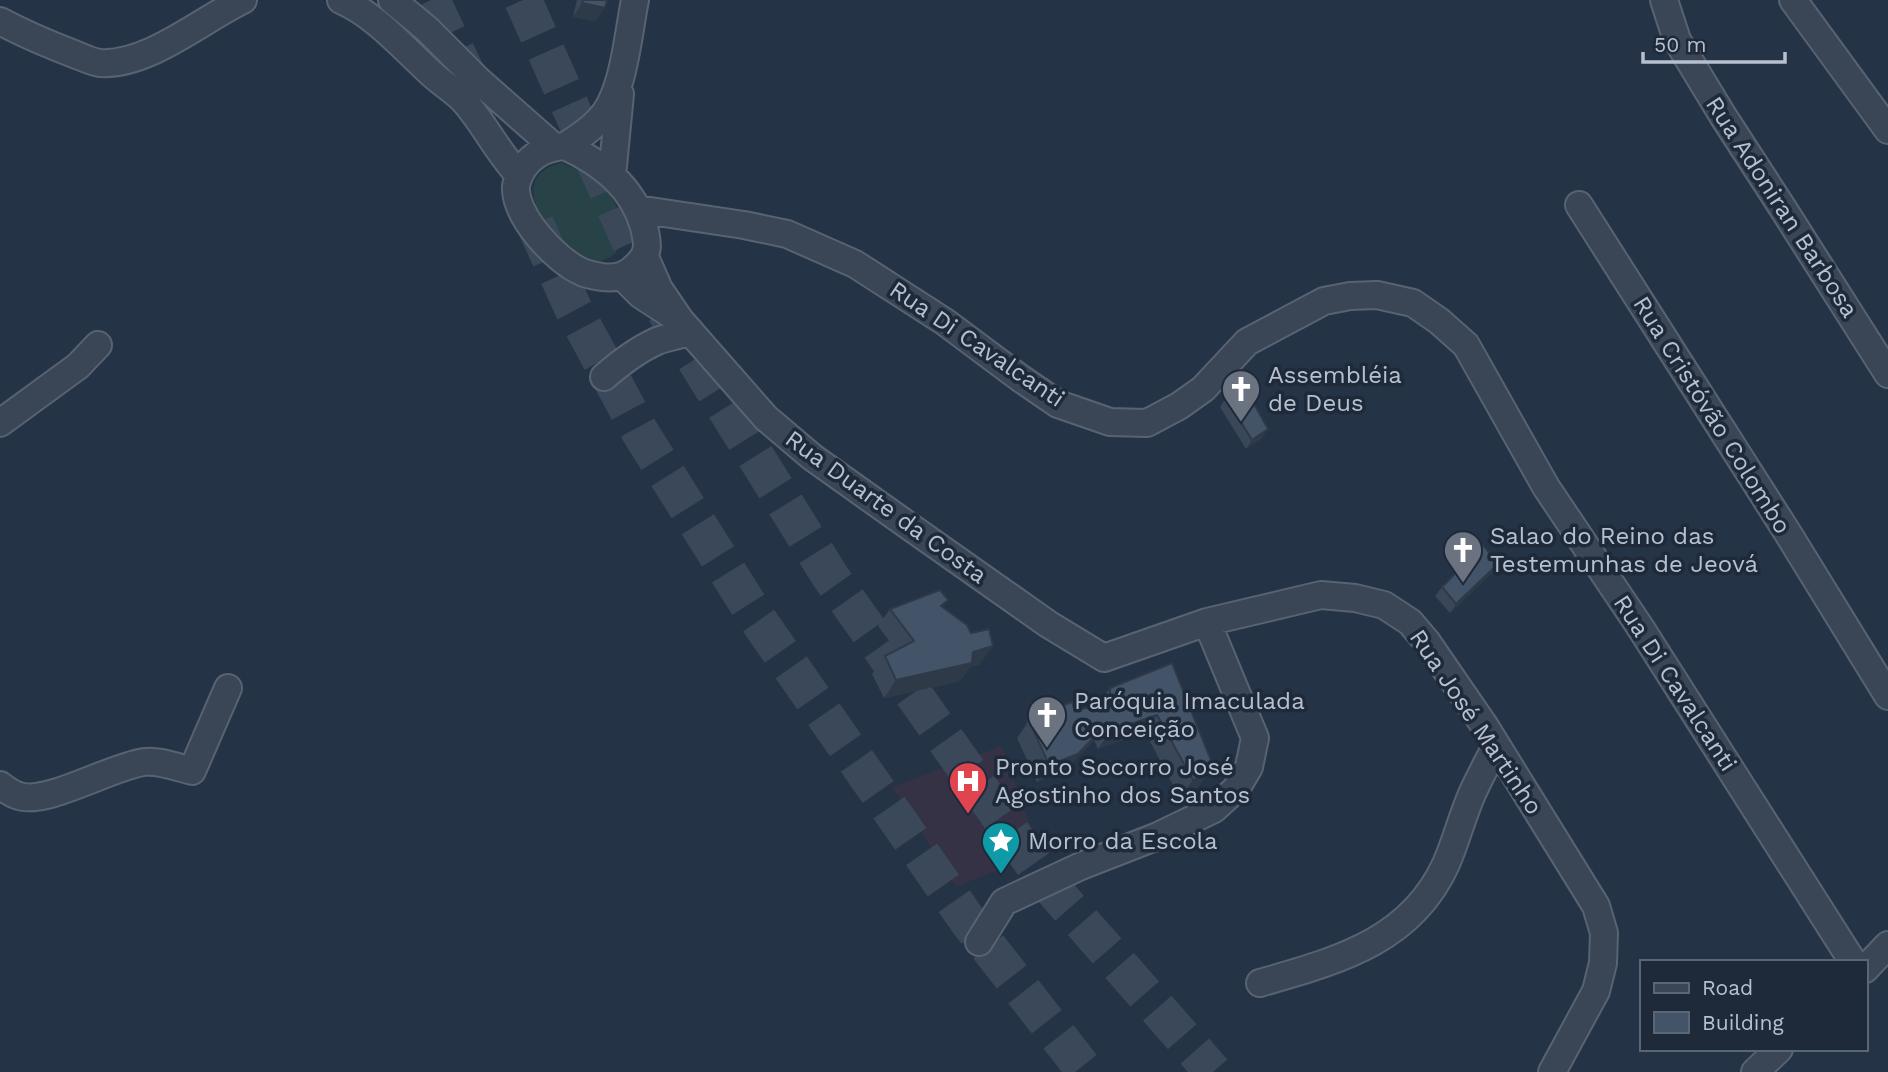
<svg xmlns="http://www.w3.org/2000/svg" width="1888" height="1072" viewBox="0 0 1888 1072" font-family="'Work Sans',sans-serif">
	<style>
		.medical { fill: #353245 }
		.green { fill: #274347 }
		.lines { fill: none; stroke-linecap: round; stroke-linejoin: round }
		.highway-tunnel { stroke: #3b485a; stroke-width: 38; stroke-dasharray: 38 19; stroke-linecap: butt }
		.minor-casing { stroke: #586372; stroke-width: 30 }
		.minor { stroke: #3a4555; stroke-width: 26 }
		.wall { fill: #3a4759 }
		.shaded-wall { fill: #2f3a49 }
		.building { fill: #435368; stroke: #2f3a49; stroke-width: 2 }
		.labels { text-anchor: middle; stroke-width: 7; stroke-linejoin: round; paint-order: stroke }
		.street-label { font-size: 24px; fill: #b7c0ce; stroke: #1e2a3a }
		.poi-label { font-size: 24px; fill: #b7c0ce; stroke: #1e2a3a; text-anchor: start }
	</style>
	<rect width="100%" height="100%" fill="#253346"/>
	<path class="medical" d="M 1002,746 L 1036,842 L 1020,861 L 956,887 L 892,787 Z"/>
	<path class="green" d="M 562,163 C 580,171 599,180 611,197 C 623,214 632,246 608,258 C 602,261 598,262 592,261 C 559,256 497,176 562,163 Z"/>
	<g class="lines">
		<path class="highway-tunnel" d="M 431,0 L 468,77
			M 523,0 L 651,288 L 830,576 L 1044,879 L 1213,1072
			M 535,224 L 573,308 L 640,432 L 756,617 L 968,921 L 1086,1072"/>
		<g class="minor-casing">
			<path id="minor" d="M 341,0 C 377,16 403,48 432,74 C 442,84 456,91 465,102 C 485,125 498,153 519,175
				M 392,0 L 427,29 L 478,80 L 554,147
				M 1664,0 L 1677,40 L 1723,116 L 1782,207 L 1888,374
				M 1793,0 L 1888,130
				M 0,21 C 24,34 48,44 74,54 C 82,57 92,62 100,63 C 148,66 201,20 243,0
				M 565,146 C 602,163 633,187 644,227 C 648,244 650,253 636,266 C 628,275 615,279 602,277 C 596,276 588,275 582,272 C 556,261 514,216 516,186 C 517,179 520,173 524,167 C 534,153 549,147 565,146 Z
				M 565,146 C 578,138 590,130 600,119 C 624,94 628,34 635,0
				M 612,176 L 620,94
				M 1579,205 L 1789,535 L 1888,696
				M 637,209 L 744,225 L 787,234 L 855,264 L 945,322 L 1020,378 L 1058,404 L 1110,422 L 1147,423 L 1179,406 L 1203,389 L 1247,342 L 1324,301 L 1350,296 L 1377,295 L 1413,303 L 1439,321 L 1466,345 L 1546,487 L 1640,627 L 1853,962
				M 645,257 L 659,289 L 680,320 L 766,418 L 812,457 L 899,519 L 1048,624 L 1104,658 L 1207,622 L 1321,595 L 1355,598 L 1384,605 L 1410,622 L 1427,642 L 1484,725 L 1596,906 L 1604,933 L 1603,963 L 1596,991 L 1552,1072
				M 622,276 L 641,295 L 672,315
				M 604,377 C 620,363 637,350 657,341 C 667,337 679,336 690,331
				M 0,423 L 78,366 L 98,345
				M 0,785 C 5,789 12,794 19,796 C 47,805 110,767 144,762 C 159,760 176,767 192,771 L 228,688
				M 979,942 L 1004,902 L 1081,866 L 1158,836 L 1214,809 L 1236,789 L 1249,767 L 1255,738 L 1207,622
				M 1865,969 L 1888,945
				M 1260,983 C 1335,961 1410,943 1446,864 C 1456,841 1462,817 1472,794 C 1479,778 1488,762 1496,746
				M 1755,1072 L 1779,1049"/>
		</g>
		<use href="#minor" class="minor"/>
	</g>
	<path class="wall" d="M 577,0 L 607,0 L 595,21 L 573,17 Z
		M 1226,398 L 1262,438 L 1246,449 L 1220,407 Z
		M 1498,564 L 1492,573 L 1450,613 L 1435,596 L 1442,587 Z
		M 943,607 L 980,664 L 970,667 L 960,681 L 884,698 L 872,674 L 885,656 L 896,650 L 878,626 L 890,609 Z
		M 1172,663 L 1207,775 L 1194,792 L 1180,798 L 1145,732 L 1098,749 L 1094,740 L 1065,771 L 1037,782 L 1017,738 L 1026,725 L 1028,719 L 1040,702 L 1061,706 L 1075,711 L 1099,704 L 1110,688 Z"/>
	<path class="shaded-wall" d="M 582,3 L 605,8 L 595,21 L 573,17 Z
		M 1268,429 L 1262,438 L 1246,449 L 1252,440 Z
		M 1498,564 L 1492,573 L 1450,613 L 1456,604 Z
		M 993,646 L 980,664 L 970,667 L 960,681 L 884,698 L 896,680 L 973,652 Z
		M 1157,715 L 1145,732 L 1098,749 L 1110,731 Z
		M 1107,723 L 1094,740 L 1065,771 L 1037,782 L 1049,765 Z
		M 1212,763 L 1203,776 L 1207,775 L 1194,792 L 1180,798 L 1193,780 Z"/>
	<path class="building" d="M 583,0 L 607,0 L 605,8 L 582,3 Z
		M 1244,386 L 1268,429 L 1252,440 L 1226,398 Z
		M 1483,545 L 1498,564 L 1456,604 L 1442,587 Z
		M 940,590 L 948,600 L 941,606 L 967,625 L 971,633 L 989,629 L 993,646 L 973,652 L 972,663 L 896,680 L 885,656 L 914,641 L 890,609 Z
		M 1172,663 L 1212,763 L 1206,768 L 1207,775 L 1193,780 L 1157,715 L 1110,731 L 1107,723 L 1078,754 L 1049,765 L 1029,720 L 1036,716 L 1040,702 L 1048,698 L 1061,706 L 1072,702 L 1075,711 L 1110,701 L 1110,688 Z"/>
	<defs>
		<g id="church-pin" transform="scale(2.0125)"><path d="M0 17L-7.5 6A9.5 9.5 0 1 1 7.5 6Z" fill="#6b7280" stroke="#1e2a3a"/><path d="M-1.2-6h2.4v3.5h3.3v2.4h-3.3V6h-2.4V-.1h-3.3v-2.4h3.3Z" fill="#fff"/></g>
		<g id="hospital-pin" transform="scale(2.0125)"><path d="M0 17L-7.5 6A9.5 9.5 0 1 1 7.5 6Z" fill="#e0444e" stroke="#1e2a3a"/><path d="M-5-5h3v3.5h4V-5h3V5h-3V1.5h-4V5h-3Z" fill="#fff"/></g>
		<g id="sight-pin" transform="scale(2.0125)"><path d="M0 17L-7.5 6A9.5 9.5 0 1 1 7.5 6Z" fill="#0f9aa8" stroke="#1e2a3a"/><path d="M0-6L1.8-2.2L6-1.7L2.9 1.2L3.7 5.4L0 3.3L-3.7 5.4L-2.9 1.2L-6-1.7L-1.8-2.2Z" fill="#fff"/></g>
	</defs>
	<g fill-rule="evenodd">
		<use href="#church-pin" x="1241" y="389"/>
		<use href="#church-pin" x="1463" y="550"/>
		<use href="#church-pin" x="1047" y="715"/>
		<use href="#hospital-pin" x="968" y="781"/>
		<use href="#sight-pin" x="1001" y="841"/>
	</g>
	<g class="labels">
		<g class="street-label">
			<text transform="translate(1782 207) rotate(57)" y="8">Rua Adoniran Barbosa</text>
			<text transform="translate(977 344) rotate(34)" y="8">Rua Di Cavalcanti</text>
			<text transform="translate(1712 415) rotate(58)" y="8">Rua Cristóvão Colombo</text>
			<text transform="translate(886 507) rotate(36)" y="8">Rua Duarte da Costa</text>
			<text transform="translate(1675 683) rotate(57)" y="8">Rua Di Cavalcanti</text>
			<text transform="translate(1476 722) rotate(56)" y="8">Rua José Martinho</text>
		</g>
		<g class="poi-label">
			<text x="1268" y="383">Assembléia<tspan x="1268" dy="28">de Deus</tspan></text>
			<text x="1490" y="544">Salao do Reino das<tspan x="1490" dy="28">Testemunhas de Jeová</tspan></text>
			<text x="1074" y="709">Paróquia Imaculada<tspan x="1074" dy="28">Conceição</tspan></text>
			<text x="995" y="775">Pronto Socorro José<tspan x="995" dy="28">Agostinho dos Santos</tspan></text>
			<text x="1028" y="849">Morro da Escola</text>
		</g>
	</g>
	<rect x="1640" y="960" width="228" height="91" fill="#1e2a3a" stroke="#5b6675" stroke-width="2"/>
	<rect x="1654" y="983" width="35" height="10" fill="#3a4555" stroke="#5b6675" stroke-width="2"/>
	<text x="1702" y="995" font-size="21" fill="#b7c0ce">Road</text>
	<rect x="1654" y="1012" width="35" height="21" fill="#435368" stroke="#5b6675" stroke-width="2"/>
	<text x="1702" y="1030" font-size="21" fill="#b7c0ce">Building</text>
	<path d="M1643 52v10h142v-10" fill="none" stroke="#b7c0ce" stroke-width="3.5"/>
	<text x="1654" y="52" font-size="21" fill="#b7c0ce" stroke="#1e2a3a" stroke-width="5" paint-order="stroke">50 m</text>
</svg>
